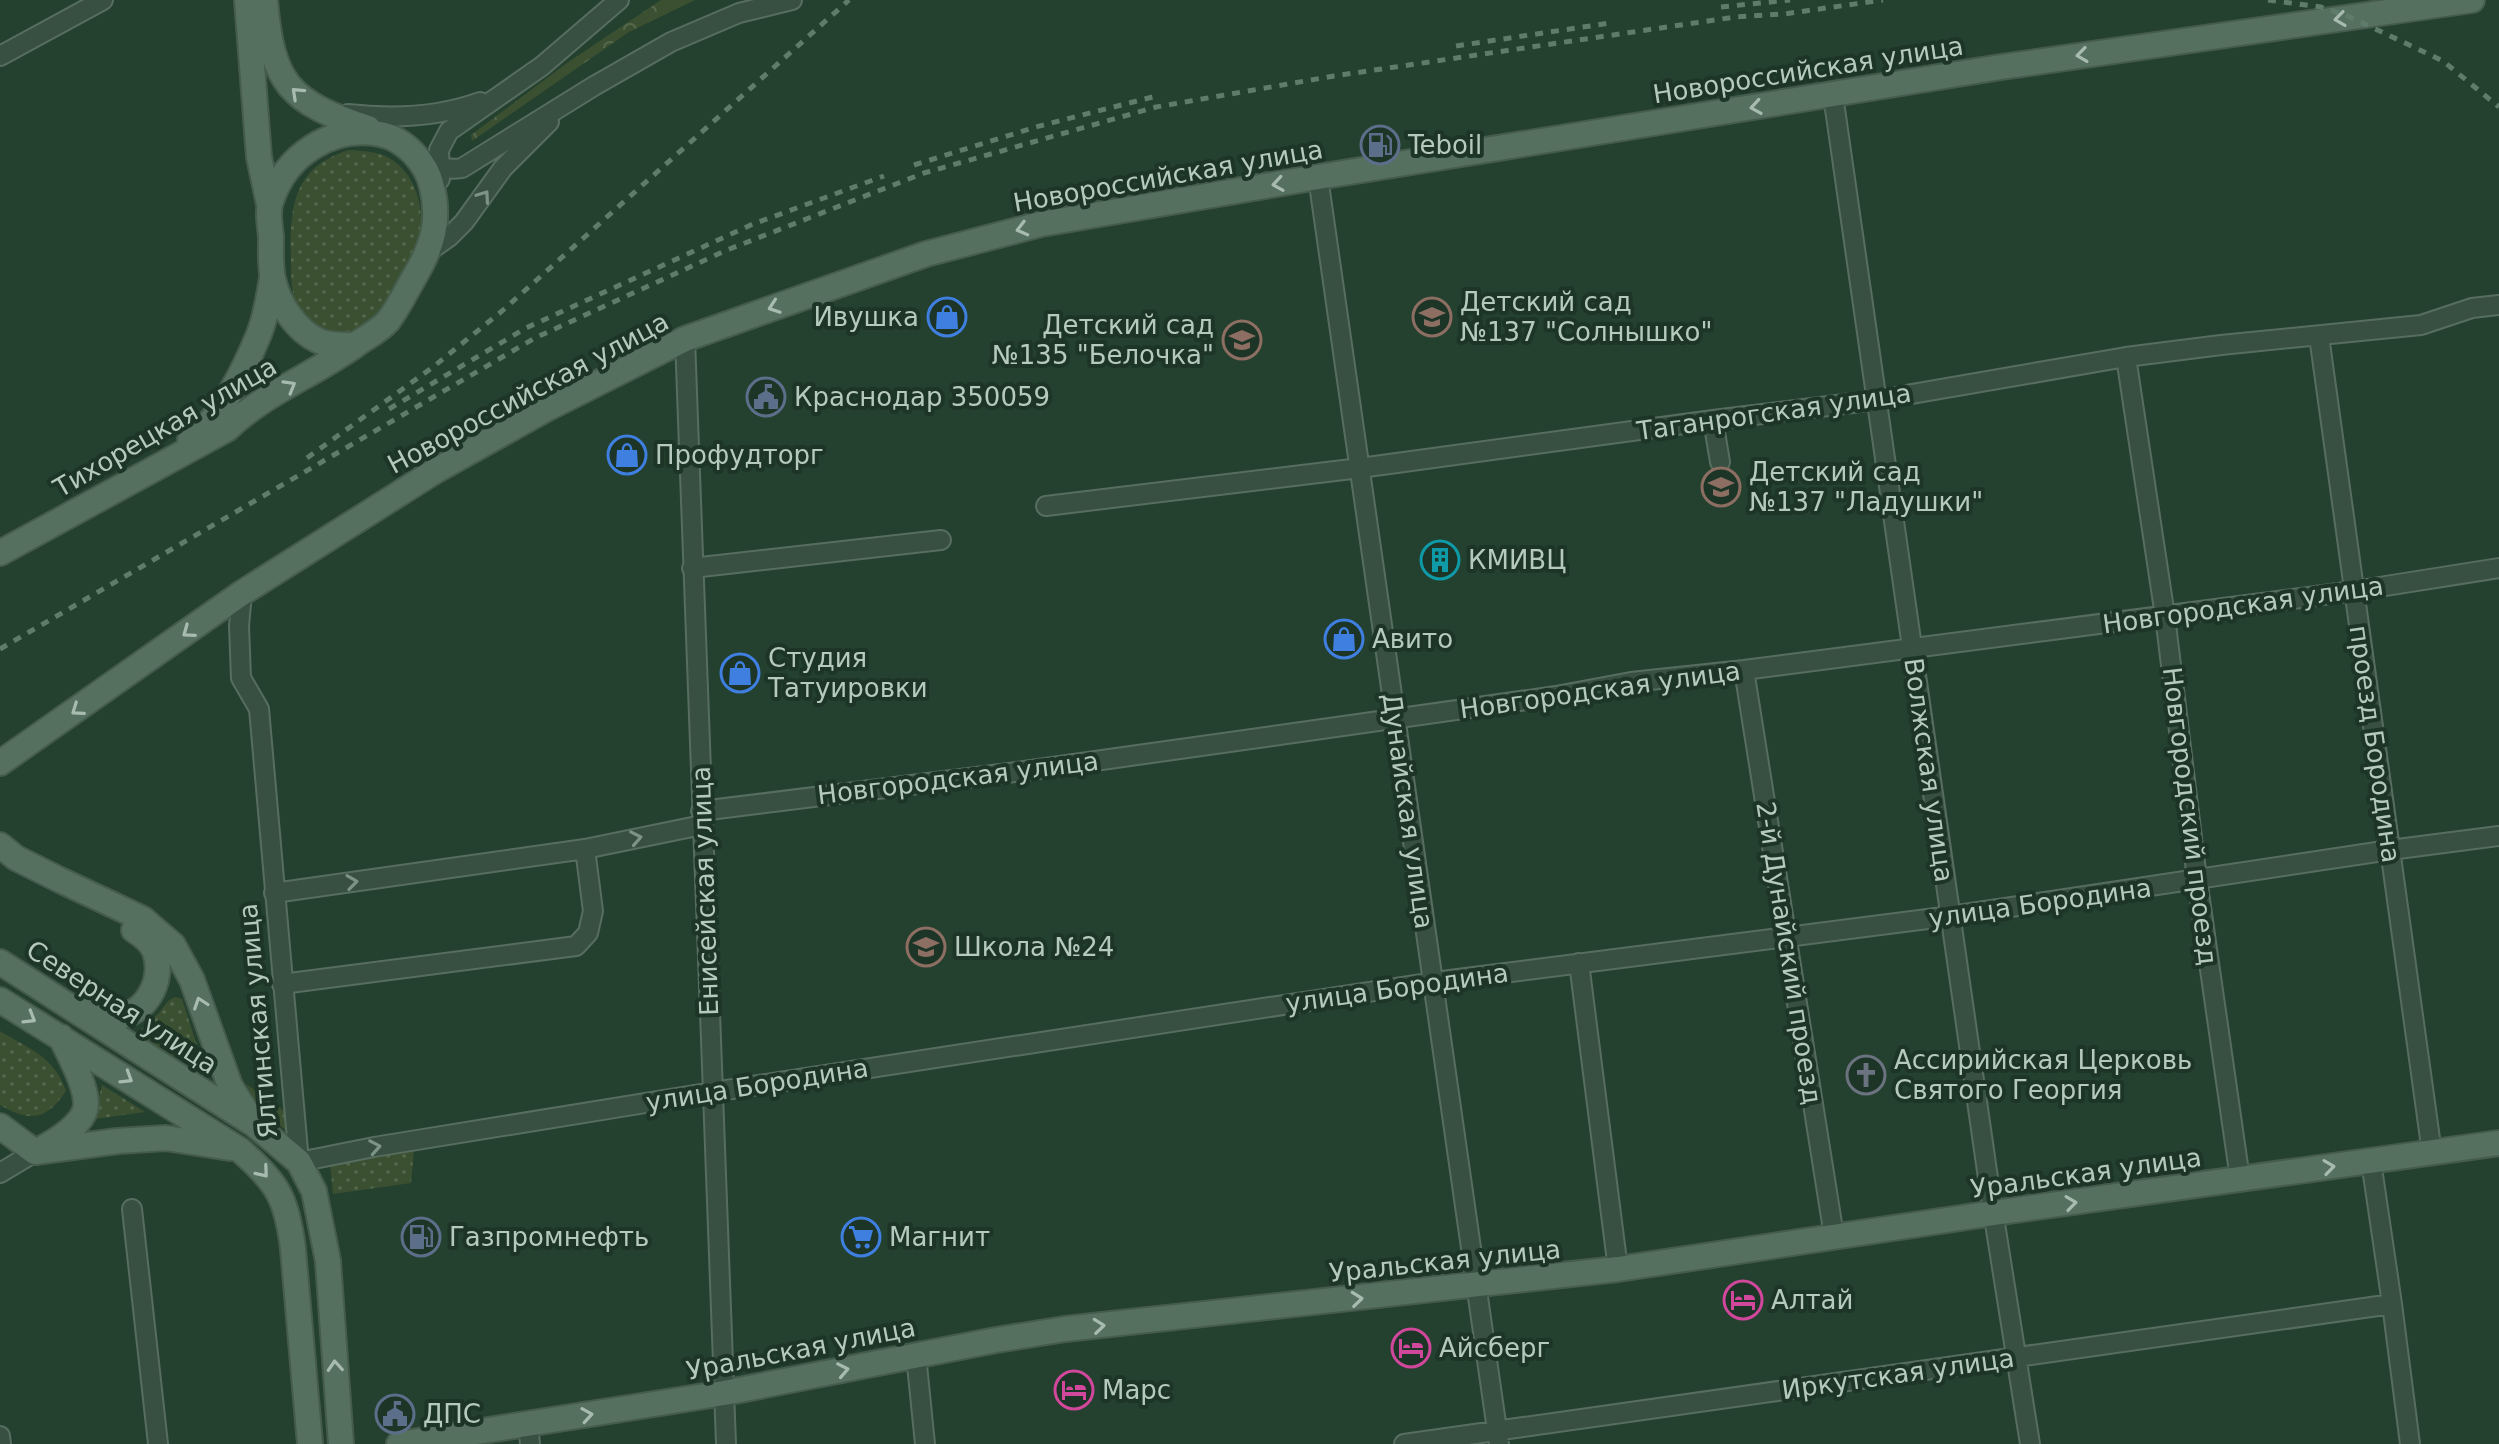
<svg xmlns="http://www.w3.org/2000/svg" width="2499" height="1444" viewBox="0 0 2499 1444" font-family="'DejaVu Sans',sans-serif">
	<style>
		.grass { fill: url(#grass-dots) }
		.forest { fill: url(#forest-crowns) }
		.lines { fill: none; stroke-linecap: round; stroke-linejoin: round }
		.minor-casing { stroke: #566d5f; stroke-width: 22 }
		.major-casing { stroke: #455c4d; stroke-width: 28 }
		.minor { stroke: #385041; stroke-width: 18 }
		.major { stroke: #56705f; stroke-width: 24 }
		.rail { stroke: #5f7c6a; stroke-width: 5; stroke-dasharray: 8 8; stroke-linecap: butt }
		.oneway { stroke: #a7bcaf }
		.oneway2 { stroke: #7d9385 }
		.labels { text-anchor: middle; stroke-width: 8; stroke-linejoin: round; paint-order: stroke }
		.street-label { font-size: 26px; fill: #b5cabd; stroke: #1d3526 }
		.poi-label { font-size: 26px; fill: #b5cabd; stroke: #1d3526; text-anchor: start }
	</style>
	<defs>
		<pattern id="grass-dots" width="8" height="8" patternUnits="userSpaceOnUse" patternTransform="scale(2)"><rect width="8" height="8" fill="#3b5031"/><path d="M2 2h.1M6 6h.1" fill="none" stroke="#55684d" stroke-width="1.8" stroke-linecap="round"/></pattern>
		<pattern id="forest-crowns" width="20" height="18" patternUnits="userSpaceOnUse" patternTransform="scale(2)"><rect width="20" height="18" fill="#3b5031"/><path d="M2 6a3 3 0 1 1 6 0M12 15a3 3 0 1 1 6 0" fill="none" stroke="#55684d"/></pattern>
	</defs>
	<rect width="100%" height="100%" fill="#24402e"/>
	<path class="grass" d="M 349,150 C 361,151 373,151 385,156 C 413,169 425,204 420,233 C 416,252 402,271 393,287 C 385,301 375,324 361,331 C 351,337 330,337 320,331 C 314,327 308,319 303,314 C 291,302 291,277 291,262 C 290,209 291,168 349,150 Z
		M 175,997 L 182,999 L 204,1067 L 202,1072 L 144,1039 L 138,1032 L 159,1013 L 168,1001 Z
		M 0,1031 C 29,1049 54,1056 66,1091 C 46,1121 30,1122 0,1105 Z
		M 246,1084 L 287,1113 L 288,1132 L 260,1109 Z
		M 102,1085 L 145,1112 L 94,1119 Z
		M 414,1150 L 411,1183 L 333,1194 L 330,1162 Z"/>
	<path class="forest" d="M 661,0 L 695,0 L 629,32 L 472,141 L 471,135 L 567,63 Z"/>
	<g class="lines">
		<g class="minor-casing">
			<path id="minor" d="M 0,56 L 103,0
				M 1833,95 L 1990,1192 L 2030,1444
				M 348,114 C 392,119 438,117 480,102
				M 418,158 C 434,165 445,171 462,168 L 594,86 L 671,42 L 739,13 L 792,0
				M 1318,177 L 1499,1444
				M 440,179 L 439,150 L 449,131 L 542,66 L 619,0
				M 429,251 L 449,237 L 464,222 L 503,168 L 549,122
				M 2319,336 L 2432,1153
				M 685,339 L 726,1444
				M 2126,357 L 2165,616 L 2197,879 L 2240,1179
				M 1713,420 L 1720,462
				M 1046,506 L 1360,468 L 1713,420 L 1877,400 L 2126,357 L 2221,345 L 2421,325 L 2472,308 L 2499,305
				M 692,568 L 941,540
				M 242,593 L 239,626 L 241,678 L 259,709 L 299,1162 L 374,1147 L 713,1092 L 1434,982 L 1951,916 L 2390,850 L 2499,836
				M 1744,670 L 1834,1236
				M 701,811 L 1024,771 L 1556,696 L 1631,682 L 1744,670 L 2354,591 L 2499,568
				M 274,893 L 585,849 L 702,825
				M 1579,963 L 1618,1269
				M 282,984 L 576,946 L 588,933 L 593,911 L 585,849
				M 2371,1161 L 2392,1304 L 2410,1444
				M 0,1173 L 35,1152
				M 132,1209 L 158,1444
				M 916,1355 L 925,1444
				M 528,1424 L 530,1444
				M 0,1436 L 1,1444
				M 1404,1444 L 2392,1304"/>
		</g>
		<g class="major-casing">
			<path id="major" d="M 247,0 L 259,157 L 269,204
				M 265,0 C 272,84 289,102 368,128
				M 190,440 C 220,421 246,366 259,334 C 266,316 269,297 272,278
				M 0,553 L 227,429 C 263,394 313,375 354,346 C 366,337 378,332 388,321 C 399,307 407,289 416,274 C 433,245 440,220 432,187 C 427,163 405,139 380,134 C 331,125 286,155 271,201 C 267,211 270,226 271,237 C 271,251 270,266 273,279 C 278,303 296,331 319,341 C 330,346 343,345 355,345
				M 0,763 L 242,593 L 435,471 L 546,409 L 685,339 L 926,254 L 1041,224 L 1318,177 L 2001,67 L 2472,0
				M 0,845 L 16,858 L 60,880 L 143,919 L 173,945 L 192,980 L 230,1086 L 249,1116
				M 0,962 L 255,1125 L 299,1162 L 314,1191 L 328,1261 L 341,1444
				M 0,1000 L 240,1150 C 278,1183 287,1199 293,1249 L 310,1444
				M 89,1010 C 96,1012 106,1017 113,1017 C 145,1017 165,981 155,952 C 152,943 142,935 134,930
				M 0,1126 L 35,1152 L 118,1141 L 166,1138 L 230,1148
				M 41,1149 C 56,1141 86,1123 86,1104 C 86,1084 69,1055 61,1037
				M 399,1444 L 724,1393 L 996,1340 L 1065,1329 L 1618,1269 L 1994,1213 L 2499,1143"/>
		</g>
		<use href="#minor" class="minor"/>
		<use href="#major" class="major"/>
		<path class="rail" d="M 2268,0 L 2321,7 L 2350,17 L 2403,42 L 2443,61 L 2499,107
			M 1721,7 L 1790,0
			M 1456,46 L 1610,23
			M 914,165 L 1036,127 L 1160,95
			M 389,409 L 526,328 L 753,224 L 884,176
			M 307,458 L 433,367 L 502,311 L 849,0
			M 0,649 L 535,338 L 727,250 L 924,173 L 1156,107 L 1334,76 L 1735,17 L 1784,14 L 1883,0"/>
	</g>
	<defs><path id="oneway-chevron" d="M-2-3.5L2.5 0L-2 3.5" fill="none" stroke-width="1.6" stroke-linecap="round" stroke-linejoin="round" transform="scale(2)"/></defs>
	<g class="oneway">
		<use href="#oneway-chevron" transform="translate(2340 19) rotate(172)"/>
		<use href="#oneway-chevron" transform="translate(2082 55) rotate(172)"/>
		<use href="#oneway-chevron" transform="translate(297 93) rotate(-137)"/>
		<use href="#oneway-chevron" transform="translate(1756 107) rotate(171)"/>
		<use href="#oneway-chevron" transform="translate(1278 184) rotate(171)"/>
		<use href="#oneway-chevron" transform="translate(1022 229) rotate(165)"/>
		<use href="#oneway-chevron" transform="translate(774 307) rotate(161)"/>
		<use href="#oneway-chevron" transform="translate(290 386) rotate(-30)"/>
		<use href="#oneway-chevron" transform="translate(188 632) rotate(144)"/>
		<use href="#oneway-chevron" transform="translate(77 710) rotate(145)"/>
		<use href="#oneway-chevron" transform="translate(200 1003) rotate(-109)"/>
		<use href="#oneway-chevron" transform="translate(30 1018) rotate(31)"/>
		<use href="#oneway-chevron" transform="translate(127 1078) rotate(32)"/>
		<use href="#oneway-chevron" transform="translate(2329 1167) rotate(-8)"/>
		<use href="#oneway-chevron" transform="translate(263 1172) rotate(50)"/>
		<use href="#oneway-chevron" transform="translate(2071 1203) rotate(-8)"/>
		<use href="#oneway-chevron" transform="translate(1357 1299) rotate(-6)"/>
		<use href="#oneway-chevron" transform="translate(1099 1326) rotate(-6)"/>
		<use href="#oneway-chevron" transform="translate(335 1366) rotate(-94)"/>
		<use href="#oneway-chevron" transform="translate(843 1370) rotate(-11)"/>
		<use href="#oneway-chevron" transform="translate(587 1415) rotate(-9)"/>
	</g>
	<g class="oneway2">
		<use href="#oneway-chevron" transform="translate(484 196) rotate(-55)"/>
		<use href="#oneway-chevron" transform="translate(636 838) rotate(-11)"/>
		<use href="#oneway-chevron" transform="translate(352 882) rotate(-8)"/>
		<use href="#oneway-chevron" transform="translate(375 1147) rotate(-10)"/>
	</g>
	<defs>
		<g id="fuel-ring" transform="scale(2)"><circle r="9.5" fill="#1d3526" stroke="#5c6f8a" stroke-width="1.5"/><path d="M-5.5-6h7V0h2V4h1.3V-2.5L3-4.5l.8-.8L6-3V5H2.5V1h-1V6h-7ZM-4.2-4.7v3.2H.2V-4.7Z" fill="#5c6f8a"/></g>
		<g id="shop-ring" transform="scale(2)"><circle r="9.5" fill="#1d3526" stroke="#3f7fe0" stroke-width="1.5"/><path d="M-5-2.5h2.3a2.7 3.5 0 0 1 5.4 0H5L5.5 6h-11ZM-1.5-2.5h3a1.5 2.3 0 0 0-3 0Z" fill="#3f7fe0"/></g>
		<g id="school-ring" transform="scale(2)"><circle r="9.5" fill="#1d3526" stroke="#8d6e63" stroke-width="1.5"/><path d="M0-5L7-2L0 1L-7-2ZM-4 1L0 2.5L4 1V4Q0 6-4 4Z" fill="#8d6e63"/></g>
		<g id="civic-ring" transform="scale(2)"><circle r="9.5" fill="#1d3526" stroke="#5c6f8a" stroke-width="1.5"/><path d="M-.6-6.5H3V-4.5H.6V-3L4-1V1h2V6H-6V1h2V-1L-.6-3ZM-1.2 2.5V6h2.4V2.5Z" fill="#5c6f8a"/></g>
		<g id="building-ring" transform="scale(2)"><circle r="9.5" fill="#1d3526" stroke="#0f9aa8" stroke-width="1.5"/><path d="M-4-6H4V6H1V3H-1V6H-4ZM-2.5-4.3h1.7v1.8h-1.7ZM.8-4.3h1.7v1.8H.8ZM-2.5-1h1.7V.8h-1.7ZM.8-1h1.7V.8H.8Z" fill="#0f9aa8"/></g>
		<g id="church-ring" transform="scale(2)"><circle r="9.5" fill="#1d3526" stroke="#6b7280" stroke-width="1.5"/><path d="M-1.2-6h2.4v3.5h3.3v2.4h-3.3V6h-2.4V-.1h-3.3v-2.4h3.3Z" fill="#6b7280"/></g>
		<g id="supermarket-ring" transform="scale(2)"><circle r="9.5" fill="#1d3526" stroke="#3f7fe0" stroke-width="1.5"/><path d="M-6-5.5h2.5l.6 2H6L4.5 2H-2.5L-4.4-4H-6ZM-1.5 3.2a1.3 1.3 0 1 0 .1 0ZM3 3.2a1.3 1.3 0 1 0 .1 0Z" fill="#3f7fe0"/></g>
		<g id="hotel-ring" transform="scale(2)"><circle r="9.5" fill="#1d3526" stroke="#d1479c" stroke-width="1.5"/><path d="M-6-4.5h1.5V1H6V5H4.5V3h-9V5H-6ZM-4 0a1.8 1.8 0 1 1 3.6 0ZM.5 0V-2.5h3Q6-2.5 6 0Z" fill="#d1479c"/></g>
	</defs>
	<g fill-rule="evenodd">
		<use href="#fuel-ring" x="1380" y="145"/>
		<use href="#shop-ring" x="947" y="317"/>
		<use href="#school-ring" x="1432" y="317"/>
		<use href="#school-ring" x="1242" y="340"/>
		<use href="#civic-ring" x="766" y="397"/>
		<use href="#shop-ring" x="627" y="455"/>
		<use href="#school-ring" x="1721" y="487"/>
		<use href="#building-ring" x="1440" y="560"/>
		<use href="#shop-ring" x="1344" y="639"/>
		<use href="#shop-ring" x="740" y="673"/>
		<use href="#school-ring" x="926" y="947"/>
		<use href="#church-ring" x="1866" y="1075"/>
		<use href="#fuel-ring" x="421" y="1237"/>
		<use href="#supermarket-ring" x="861" y="1237"/>
		<use href="#hotel-ring" x="1743" y="1300"/>
		<use href="#hotel-ring" x="1411" y="1348"/>
		<use href="#hotel-ring" x="1074" y="1390"/>
		<use href="#civic-ring" x="395" y="1414"/>
	</g>
	<g class="labels">
		<g class="street-label">
			<text transform="translate(1808 70) rotate(-9)" y="9">Новороссийская улица</text>
			<text transform="translate(1168 176) rotate(-10)" y="9">Новороссийская улица</text>
			<text transform="translate(528 393) rotate(-28)" y="9">Новороссийская улица</text>
			<text transform="translate(1774 412) rotate(-8)" y="9">Таганрогская улица</text>
			<text transform="translate(165 427) rotate(-30)" y="9">Тихорецкая улица</text>
			<text transform="translate(2243 605) rotate(-8)" y="9">Новгородская улица</text>
			<text transform="translate(1600 690) rotate(-8)" y="9">Новгородская улица</text>
			<text transform="translate(2375 744) rotate(82)" y="9">проезд Бородина</text>
			<text transform="translate(1929 770) rotate(82)" y="9">Волжская улица</text>
			<text transform="translate(958 778) rotate(-7)" y="9">Новгородская улица</text>
			<text transform="translate(1408 811) rotate(82)" y="9">Дунайская улица</text>
			<text transform="translate(2190 816) rotate(83)" y="9">Новгородский проезд</text>
			<text transform="translate(705 891) rotate(-92)" y="9">Енисейская улица</text>
			<text transform="translate(2040 903) rotate(-8)" y="9">улица Бородина</text>
			<text transform="translate(1789 953) rotate(81)" y="9">2-й Дунайский проезд</text>
			<text transform="translate(1397 988) rotate(-8)" y="9">улица Бородина</text>
			<text transform="translate(122 1007) rotate(33)" y="9">Северная улица</text>
			<text transform="translate(258 1021) rotate(-95)" y="9">Ялтинская улица</text>
			<text transform="translate(757 1085) rotate(-9)" y="9">улица Бородина</text>
			<text transform="translate(2086 1173) rotate(-8)" y="9">Уральская улица</text>
			<text transform="translate(1445 1261) rotate(-6)" y="9">Уральская улица</text>
			<text transform="translate(801 1349) rotate(-11)" y="9">Уральская улица</text>
			<text transform="translate(1898 1374) rotate(-8)" y="9">Иркутская улица</text>
		</g>
		<g class="poi-label">
			<text x="1408" y="154">Teboil</text>
			<text x="1460" y="311">Детский сад<tspan x="1460" dy="30">№137 "Солнышко"</tspan></text>
			<text x="919" y="326" text-anchor="end">Ивушка</text>
			<text x="1214" y="334" text-anchor="end">Детский сад<tspan x="1214" dy="30">№135 "Белочка"</tspan></text>
			<text x="794" y="406">Краснодар 350059</text>
			<text x="655" y="464">Профудторг</text>
			<text x="1749" y="481">Детский сад<tspan x="1749" dy="30">№137 "Ладушки"</tspan></text>
			<text x="1468" y="569">КМИВЦ</text>
			<text x="1372" y="648">Авито</text>
			<text x="768" y="667">Студия<tspan x="768" dy="30">Татуировки</tspan></text>
			<text x="954" y="956">Школа №24</text>
			<text x="1894" y="1069">Ассирийская Церковь<tspan x="1894" dy="30">Святого Георгия</tspan></text>
			<text x="449" y="1246">Газпромнефть</text>
			<text x="889" y="1246">Магнит</text>
			<text x="1771" y="1309">Алтай</text>
			<text x="1439" y="1357">Айсберг</text>
			<text x="1102" y="1399">Марс</text>
			<text x="423" y="1423">ДПС</text>
		</g>
	</g>
</svg>
